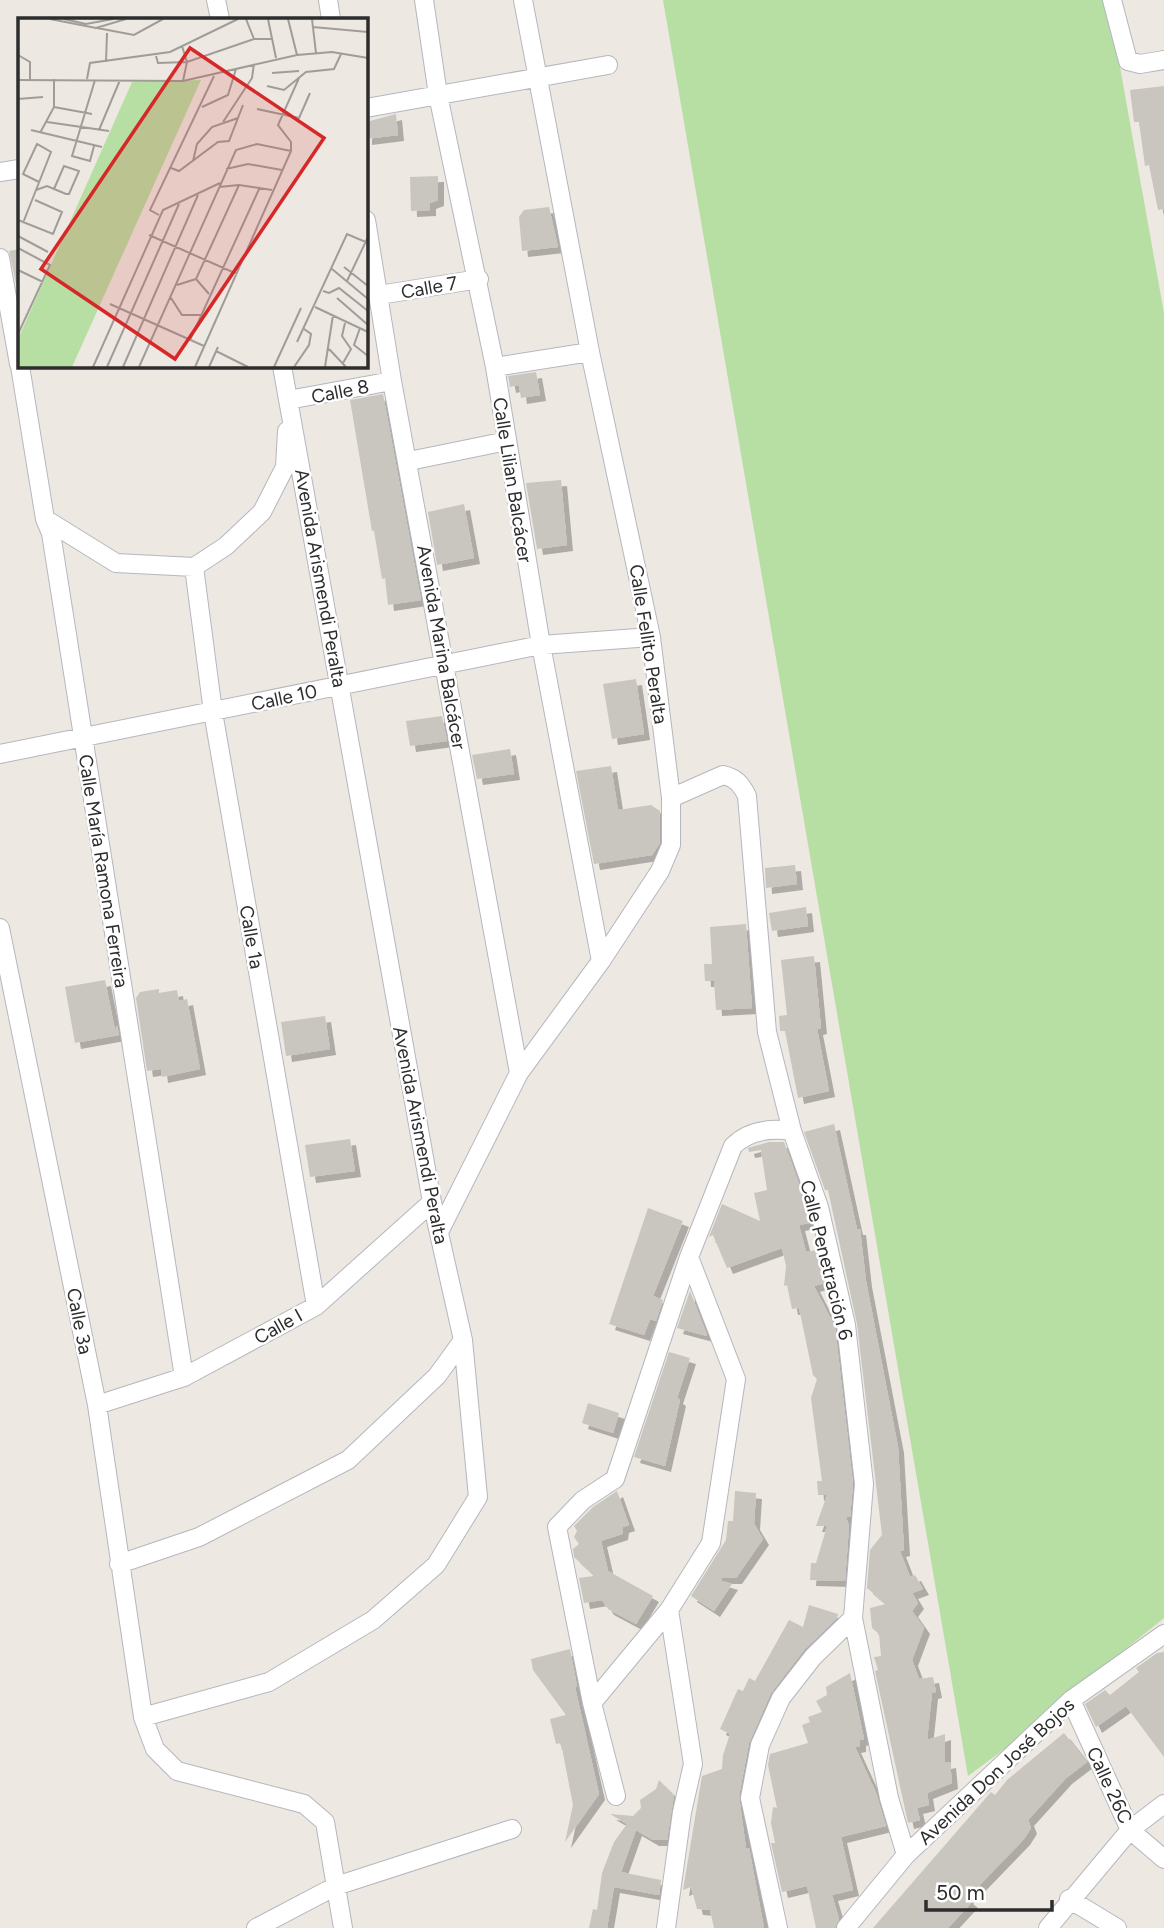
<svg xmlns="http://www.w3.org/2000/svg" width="1164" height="1928" viewBox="0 0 1164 1928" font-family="Figtree,sans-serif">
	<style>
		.green { fill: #b7dfa3 }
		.building { fill: #c9c6bf; filter: url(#shadow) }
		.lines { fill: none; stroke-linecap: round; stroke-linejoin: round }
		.minor-casing { stroke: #b5b7bf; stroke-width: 20 }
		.minor { stroke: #fff; stroke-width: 18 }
		.labels { text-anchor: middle; stroke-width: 5; stroke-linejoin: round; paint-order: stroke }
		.street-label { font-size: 19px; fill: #2d2d2d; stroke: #fff }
		.inset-road { fill: none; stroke: #a09d99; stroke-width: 2 }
		.view { fill: #d62828; fill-opacity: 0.15; stroke: #d62828; stroke-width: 3.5 }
		.inset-edge { fill: none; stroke: #2d2d2d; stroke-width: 3.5 }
	</style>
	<defs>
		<filter id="shadow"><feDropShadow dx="6" dy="6" stdDeviation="0" flood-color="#0004"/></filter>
	</defs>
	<rect width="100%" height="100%" fill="#ede8e1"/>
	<path class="green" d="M 663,0 L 1108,0 L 1164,313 L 1164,1618 L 1081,1685 L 1071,1700 L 968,1776 Z"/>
	<path class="building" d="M 1164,86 L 1164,209 L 1158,210 L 1149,165 L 1145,166 L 1139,122 L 1134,122 L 1130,90 Z
		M 396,114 L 398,135 L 366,139 L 366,122 Z
		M 438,176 L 438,200 L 430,203 L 430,210 L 411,211 L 410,177 Z
		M 549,207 L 558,247 L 522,251 L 519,217 L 524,210 Z
		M 19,249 L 19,288 L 17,288 L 9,251 Z
		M 536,372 L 540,395 L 521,398 L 519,385 L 510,387 L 508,376 Z
		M 383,394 L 421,600 L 388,605 L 385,578 L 382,579 L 374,531 L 372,531 L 350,400 Z
		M 561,480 L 567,545 L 537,549 L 526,483 Z
		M 464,504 L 474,558 L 437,565 L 428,512 Z
		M 636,679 L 644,734 L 612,739 L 603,684 Z
		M 442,716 L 447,741 L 410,746 L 406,721 Z
		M 510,749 L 514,774 L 477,779 L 472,755 Z
		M 611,766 L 618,810 L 651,805 L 660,811 L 660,843 L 652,855 L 594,864 L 576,771 Z
		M 795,865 L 797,884 L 766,888 L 765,868 Z
		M 806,907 L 808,926 L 772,931 L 769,913 Z
		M 746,924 L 752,1008 L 716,1010 L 714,981 L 705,981 L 704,964 L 712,964 L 710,927 Z
		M 814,956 L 821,1028 L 817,1029 L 829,1091 L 798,1098 L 785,1031 L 780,1031 L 779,1016 L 787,1015 L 781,960 Z
		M 105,980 L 115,1030 L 117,1026 L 119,1035 L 75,1043 L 65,987 Z
		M 159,989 L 159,993 L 177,990 L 179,1001 L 187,999 L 200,1069 L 162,1077 L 161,1069 L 147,1071 L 136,998 L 140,992 Z
		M 325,1016 L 330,1049 L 286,1056 L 281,1022 Z
		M 834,1124 L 857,1229 L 860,1229 L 866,1281 L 898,1447 L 904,1550 L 900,1551 L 910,1577 L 915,1575 L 923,1589 L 912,1593 L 918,1603 L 912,1611 L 924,1628 L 912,1660 L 919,1679 L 933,1677 L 936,1692 L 932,1693 L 927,1740 L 945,1734 L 945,1763 L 950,1762 L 952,1783 L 927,1793 L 929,1805 L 917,1808 L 920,1820 L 908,1823 L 875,1671 L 878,1670 L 874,1657 L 881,1656 L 879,1634 L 872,1628 L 870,1608 L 886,1604 L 867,1588 L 870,1550 L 882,1535 L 857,1324 L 828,1190 L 825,1190 L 804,1132 Z
		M 350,1139 L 355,1171 L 310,1177 L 305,1145 Z
		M 769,1142 L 784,1142 L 802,1192 L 809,1223 L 799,1225 L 806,1252 L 816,1250 L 825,1283 L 814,1286 L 835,1327 L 853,1484 L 850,1517 L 846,1517 L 849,1526 L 845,1581 L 810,1580 L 811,1563 L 816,1563 L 827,1526 L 816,1526 L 827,1495 L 818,1495 L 817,1481 L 822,1481 L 811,1398 L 817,1379 L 813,1375 L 799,1308 L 792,1309 L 787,1285 L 784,1286 L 786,1266 L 782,1248 L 727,1268 L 713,1235 L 709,1237 L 722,1204 L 760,1221 L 754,1193 L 767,1190 L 761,1150 L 749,1152 L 748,1148 Z
		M 648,1208 L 683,1221 L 653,1296 L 663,1300 L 656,1321 L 650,1319 L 644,1335 L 609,1324 Z
		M 690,1291 L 707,1335 L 707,1336 L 677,1328 Z
		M 669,1352 L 690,1358 L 677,1398 L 680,1400 L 665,1466 L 634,1457 Z
		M 588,1403 L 619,1413 L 613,1433 L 582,1423 Z
		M 617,1491 L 629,1525 L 623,1527 L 622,1534 L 601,1541 L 608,1571 L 653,1596 L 636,1624 L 608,1609 L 602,1600 L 584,1603 L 579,1578 L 594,1576 L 574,1557 L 573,1549 L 579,1544 L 574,1537 L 577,1531 L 574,1526 L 593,1507 Z
		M 735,1491 L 756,1493 L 754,1524 L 763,1539 L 736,1578 L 722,1578 L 722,1581 L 732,1584 L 714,1611 L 691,1596 L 726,1540 L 728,1521 L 733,1521 Z
		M 809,1605 L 838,1614 L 837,1618 L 804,1650 L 771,1693 L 749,1743 L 739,1796 L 746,1849 L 749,1848 L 764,1928 L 714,1928 L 710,1910 L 697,1909 L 691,1887 L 683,1890 L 702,1776 L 722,1769 L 723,1755 L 730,1734 L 720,1729 L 738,1689 L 743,1691 L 749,1678 L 755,1681 L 789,1620 L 803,1627 Z
		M 570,1649 L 577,1686 L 575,1687 L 599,1794 L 565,1842 L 573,1805 L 561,1743 L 556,1744 L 550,1719 L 566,1715 L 533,1670 L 531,1659 Z
		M 1164,1652 L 1164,1757 L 1126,1706 L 1096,1727 L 1085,1704 L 1105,1690 L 1110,1695 L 1139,1672 L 1136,1668 L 1157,1653 Z
		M 850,1673 L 864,1739 L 860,1740 L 860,1746 L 855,1747 L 876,1793 L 886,1826 L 841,1837 L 853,1890 L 832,1895 L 839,1919 L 835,1928 L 816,1928 L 807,1886 L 782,1892 L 771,1843 L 775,1843 L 771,1823 L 773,1807 L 777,1808 L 768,1765 L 770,1754 L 808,1743 L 802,1725 L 810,1722 L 808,1717 L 822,1712 L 816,1701 L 827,1695 L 826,1687 Z
		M 1064,1733 L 1087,1762 L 1066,1778 L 1028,1820 L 1031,1828 L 1024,1839 L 967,1898 L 972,1902 L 948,1928 L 873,1928 L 991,1792 L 995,1795 L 1007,1780 Z
		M 659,1780 L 674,1795 L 667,1840 L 653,1840 L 636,1830 L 621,1872 L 661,1880 L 659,1895 L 614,1887 L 607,1928 L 589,1928 L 593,1909 L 597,1910 L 602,1873 L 614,1842 L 627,1824 L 610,1814 L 633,1816 L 641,1808 L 640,1800 L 656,1789 Z"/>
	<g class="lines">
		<g class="minor-casing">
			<path id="minor" d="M 216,0 L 220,19
				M 328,0 L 331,19
				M 424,0 L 438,95 L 495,367 L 541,645 L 601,961
				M 1112,0 L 1128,61 L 1140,64 L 1164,60
				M 366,108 L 608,65
				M 0,172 L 19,169
				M 366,220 L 392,381 L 519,1073
				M 0,258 L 19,364
				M 379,295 L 479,279
				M 20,366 L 45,519 L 51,533 L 184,1377
				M 495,367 L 590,352
				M 288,400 L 392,381
				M 409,461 L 507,441
				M 45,519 L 116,563 L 194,567 L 226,546 L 262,512 L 285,467 L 287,431
				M 194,567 L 213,712 L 316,1306
				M 0,754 L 541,645 L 651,637
				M 671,798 L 723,775 C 736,778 741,784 747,796 L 767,1032 L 792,1131 L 819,1207 L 846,1325 L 864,1484 L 853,1618 L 889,1798 L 906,1855
				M 0,928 L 97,1405 L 143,1717 L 155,1749 L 177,1771 L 304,1804 L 325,1822 L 343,1928
				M 439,1232 L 519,1073 L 601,961 L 660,871 L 671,845 L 671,798 L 651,637 L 590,352 L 523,0
				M 97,1405 L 184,1377 L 316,1306 L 432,1202
				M 119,1564 L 199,1537 L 348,1460 L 437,1376 L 463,1340
				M 1071,1700 L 1130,1830 L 1164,1859
				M 592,1703 L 669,1610 L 711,1543 L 736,1379 L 689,1257
				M 143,1717 L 269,1682 L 373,1620 L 436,1565 L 478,1497 L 463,1340 L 432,1202 L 282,366
				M 616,1796 L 592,1703 L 557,1527 L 583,1500 L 615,1479 L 689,1257 L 733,1146 C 749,1130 771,1128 792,1131
				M 1069,1899 L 1117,1928
				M 256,1928 L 336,1886 L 512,1829
				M 666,1928 L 682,1812 L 693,1764 L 669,1610
				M 778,1928 L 750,1798 L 760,1745 L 781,1698 L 813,1657 L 853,1618
				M 846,1928 L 906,1855 L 1071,1700 L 1164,1634
				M 1048,1928 L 1130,1830 L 1164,1804"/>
		</g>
		<use href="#minor" class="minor"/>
	</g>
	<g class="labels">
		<g class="street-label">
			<text transform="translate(429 287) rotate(-10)" y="7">Calle 7</text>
			<text transform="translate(340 391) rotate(-11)" y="7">Calle 8</text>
			<text transform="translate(513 480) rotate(81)" y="7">Calle Lilian Balcácer</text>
			<text transform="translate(321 578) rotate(80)" y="7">Avenida Arismendi Peralta</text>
			<text transform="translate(649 644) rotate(81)" y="7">Calle Fellito Peralta</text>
			<text transform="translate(442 647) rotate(80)" y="7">Avenida Marina Balcácer</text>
			<text transform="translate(284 697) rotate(-12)" y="7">Calle 10</text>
			<text transform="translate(104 871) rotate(81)" y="7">Calle María Ramona Ferreira</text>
			<text transform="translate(252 937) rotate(80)" y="7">Calle 1a</text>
			<text transform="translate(421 1135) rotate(79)" y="7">Avenida Arismendi Peralta</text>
			<text transform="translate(827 1260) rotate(76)" y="7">Calle Penetración 6</text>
			<text transform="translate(80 1321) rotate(79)" y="7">Calle 3a</text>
			<text transform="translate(278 1326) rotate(-29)" y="7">Calle I</text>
			<text transform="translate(996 1771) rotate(-43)" y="7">Avenida Don José Bojos</text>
			<text transform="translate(1110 1785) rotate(65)" y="7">Calle 26C</text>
		</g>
	</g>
	<g transform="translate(18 18)">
		<rect width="350" height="350" fill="#ede8e1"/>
		<path d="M 183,62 L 54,349 L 0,349 L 0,321 L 114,64 Z" fill="#b7dfa3"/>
		<path class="inset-road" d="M 32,1 L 78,10 L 108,1M 46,1 L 68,6 L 95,1M 228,1 L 236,21M 250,1 L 258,40M 270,1 L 279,37M 294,1 L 298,35M 295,9 L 350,14M 79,10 L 116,17 L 145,1M 164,28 L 169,44 L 165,63M 0,37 L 12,44 L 12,62M 138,38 L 140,45 L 169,44 L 236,21 L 255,21M 88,44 L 89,15M 254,55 L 281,53M 69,61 L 72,45 L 152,34 L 220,1M 0,62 L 165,63 L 279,37 L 314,34 L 350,40M 249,68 L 266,72 L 288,54 L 316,51 L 323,36M 0,81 L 25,79M 36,89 L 74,96M 184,89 L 210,77 L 218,51M 239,91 L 281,100 L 292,75M 29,104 L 91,113M 205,104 L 234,60 L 236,46M 13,112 L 84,129M 81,112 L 102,62M 22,115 L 36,89 L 36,61M 76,128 L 72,143 L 54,138 L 77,62M 175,143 L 179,126 L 194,109 L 220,100M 153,150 L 161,153 L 200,124 L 211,123 L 225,87M 208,151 L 230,146 L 264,152M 201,169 L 221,167 L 254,172M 18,172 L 29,168 L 36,171 L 48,176 L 51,176 L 61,153 L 46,148 L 36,171M 141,197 L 132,192 L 196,58M 0,202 L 35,216 L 44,194 L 17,182M 5,205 L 33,134 L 19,126 L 5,156 L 21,164M 131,217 L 219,256M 0,218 L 30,234M 0,230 L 32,247 L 0,316M 326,249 L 350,268M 314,251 L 350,281M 0,252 L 25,264M 178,261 L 221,167M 329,263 L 350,219M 159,267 L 178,261 L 191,276M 305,273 L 311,275 L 321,270 L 350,293M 153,280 L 164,297 L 183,297M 319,280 L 350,307M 92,286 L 186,328M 297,289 L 350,314M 342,310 L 336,327 L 350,338M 172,322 L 242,169M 279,324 L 329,216 L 350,225M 311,331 L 328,349M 198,333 L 230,349M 325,345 L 333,331 L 324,318 L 327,305M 75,349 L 145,192 L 202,165M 89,349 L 161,186M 105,349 L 180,177M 121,349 L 218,132 L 239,126 L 273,133M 177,349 L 273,133 L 273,124 L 260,107 L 281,60M 191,349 L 200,329M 256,349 L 283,290M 276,349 L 291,327 L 293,316 L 286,311M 307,349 L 315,297"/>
		<path class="view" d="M 172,30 L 306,120 L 157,341 L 23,251 Z"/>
		<rect width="350" height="350" class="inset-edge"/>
	</g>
	<path d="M926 1900v10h126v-10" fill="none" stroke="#2d2d2d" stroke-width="3.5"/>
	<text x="936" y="1900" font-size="21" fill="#2d2d2d" stroke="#ffffff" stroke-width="5" paint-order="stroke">50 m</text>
</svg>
